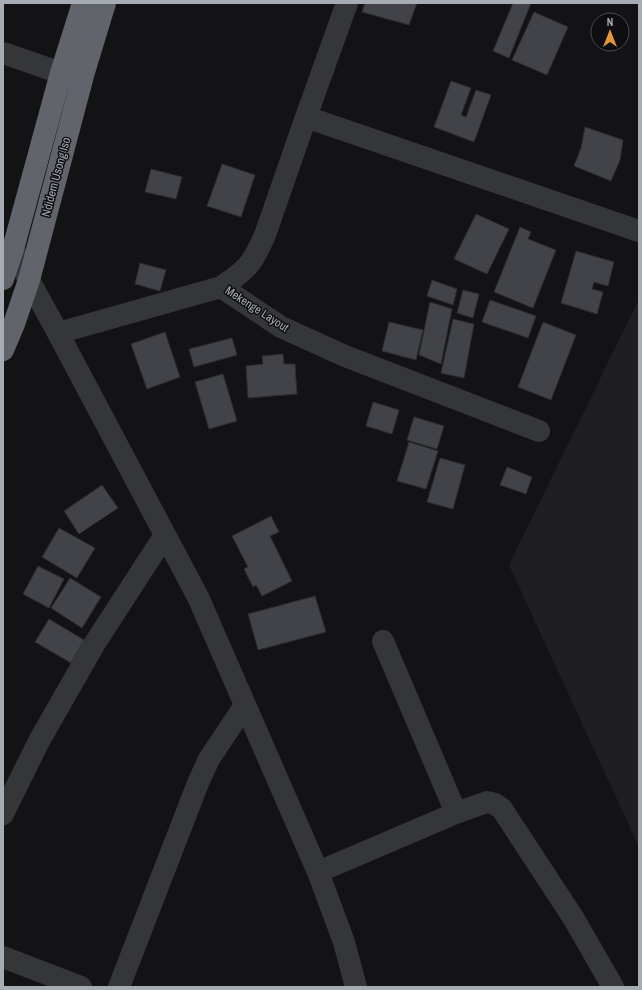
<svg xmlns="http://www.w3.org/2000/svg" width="642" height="990" viewBox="0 0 642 990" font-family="'Archivo Narrow',sans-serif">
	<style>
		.built { fill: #1f1f21 }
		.building { fill: #424348; stroke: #2d2e30 }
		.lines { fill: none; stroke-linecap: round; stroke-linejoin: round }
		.minor { stroke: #343639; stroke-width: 22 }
		.highway { stroke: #61646a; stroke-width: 22 }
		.labels { text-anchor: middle; stroke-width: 3; stroke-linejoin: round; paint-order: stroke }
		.street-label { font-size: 12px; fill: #a6acb4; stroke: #0e0e10 }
	</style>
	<rect width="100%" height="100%" fill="#131315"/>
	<path class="built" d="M 639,299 L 639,847 L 509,565 Z"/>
	<path class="building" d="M 365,3 L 417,3 L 409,25 L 362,12 Z
		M 513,3 L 531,3 L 509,58 L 493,51 Z
		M 534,12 L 568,27 L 547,75 L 512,60 Z
		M 451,81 L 471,88 L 461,115 L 466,117 L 476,90 L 491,95 L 474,142 L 434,127 Z
		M 585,127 L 623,140 L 620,160 L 611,181 L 574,166 L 581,148 Z
		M 222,164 L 255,175 L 241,217 L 207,206 Z
		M 151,169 L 182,177 L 176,199 L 145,192 Z
		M 476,214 L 509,229 L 487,274 L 454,259 Z
		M 520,227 L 531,232 L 528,239 L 556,250 L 533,308 L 494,292 Z
		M 576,251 L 614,262 L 608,286 L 594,282 L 592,289 L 603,292 L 597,314 L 561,303 Z
		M 140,263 L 166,270 L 160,291 L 135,284 Z
		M 432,280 L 457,289 L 453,305 L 427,296 Z
		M 463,290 L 479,294 L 473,318 L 457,313 Z
		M 490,300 L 536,316 L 528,338 L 482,322 Z
		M 430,302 L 452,309 L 441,364 L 419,355 Z
		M 453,319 L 474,324 L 464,378 L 441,373 Z
		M 389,322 L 423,330 L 416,360 L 382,351 Z
		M 543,322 L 576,335 L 551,400 L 518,387 Z
		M 165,332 L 180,377 L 147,389 L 131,344 Z
		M 232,338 L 237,355 L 194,367 L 189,349 Z
		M 283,354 L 284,364 L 295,364 L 297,394 L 248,398 L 246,366 L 263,364 L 262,356 Z
		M 223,374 L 237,421 L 209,429 L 195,382 Z
		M 373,402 L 399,410 L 392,434 L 366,426 Z
		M 414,417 L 444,426 L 437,449 L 407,440 Z
		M 409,442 L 438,451 L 426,489 L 397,481 Z
		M 440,458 L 465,465 L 453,509 L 427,502 Z
		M 507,467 L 532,477 L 526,494 L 500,485 Z
		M 102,485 L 118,508 L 79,534 L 64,511 Z
		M 271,516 L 279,532 L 270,536 L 292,581 L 262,596 L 256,585 L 253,587 L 244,569 L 248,567 L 232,536 Z
		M 59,528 L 95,548 L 77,578 L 42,557 Z
		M 38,566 L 64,579 L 49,608 L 23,594 Z
		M 70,578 L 101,597 L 82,628 L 51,608 Z
		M 315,596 L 326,632 L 258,650 L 248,614 Z
		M 49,619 L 84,640 L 71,663 L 35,642 Z"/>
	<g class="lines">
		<path class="minor" d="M 3,53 L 61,73
			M 306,117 L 639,231
			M 13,249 L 29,280 L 58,333 L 198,597 L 318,872 L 344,942 L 356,987
			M 221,287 L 281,327 L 345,356 L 539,431
			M 58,333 L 221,287 C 231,280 243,273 250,263 C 256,255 261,244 265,235 L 306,117 L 347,3
			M 383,641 L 456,813
			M 3,814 L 39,741 L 95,643 L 165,535
			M 318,872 L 456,813 L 487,802 L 495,804 L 502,809 L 574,919 L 613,987
			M 3,957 L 81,987
			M 119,987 L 198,783 L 209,759 L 245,705"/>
		<path class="highway" d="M 3,279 L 13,249 L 61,73 L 83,3
			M 3,350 L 14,324 L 29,280 L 84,72 L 105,3"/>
	</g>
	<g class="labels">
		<g class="street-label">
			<text transform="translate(56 177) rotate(-75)" y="4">Ndidem Usong Iso</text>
			<text transform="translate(257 309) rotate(33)" y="4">Mekenge Layout</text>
		</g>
	</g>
	<rect width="642" height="990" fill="none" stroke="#a6acb4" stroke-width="8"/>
	<g transform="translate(610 32)"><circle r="19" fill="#0e0e10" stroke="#4b4d52"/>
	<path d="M0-3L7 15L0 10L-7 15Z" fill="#e4953c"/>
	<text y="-6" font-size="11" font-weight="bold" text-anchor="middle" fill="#a6acb4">N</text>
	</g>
</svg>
